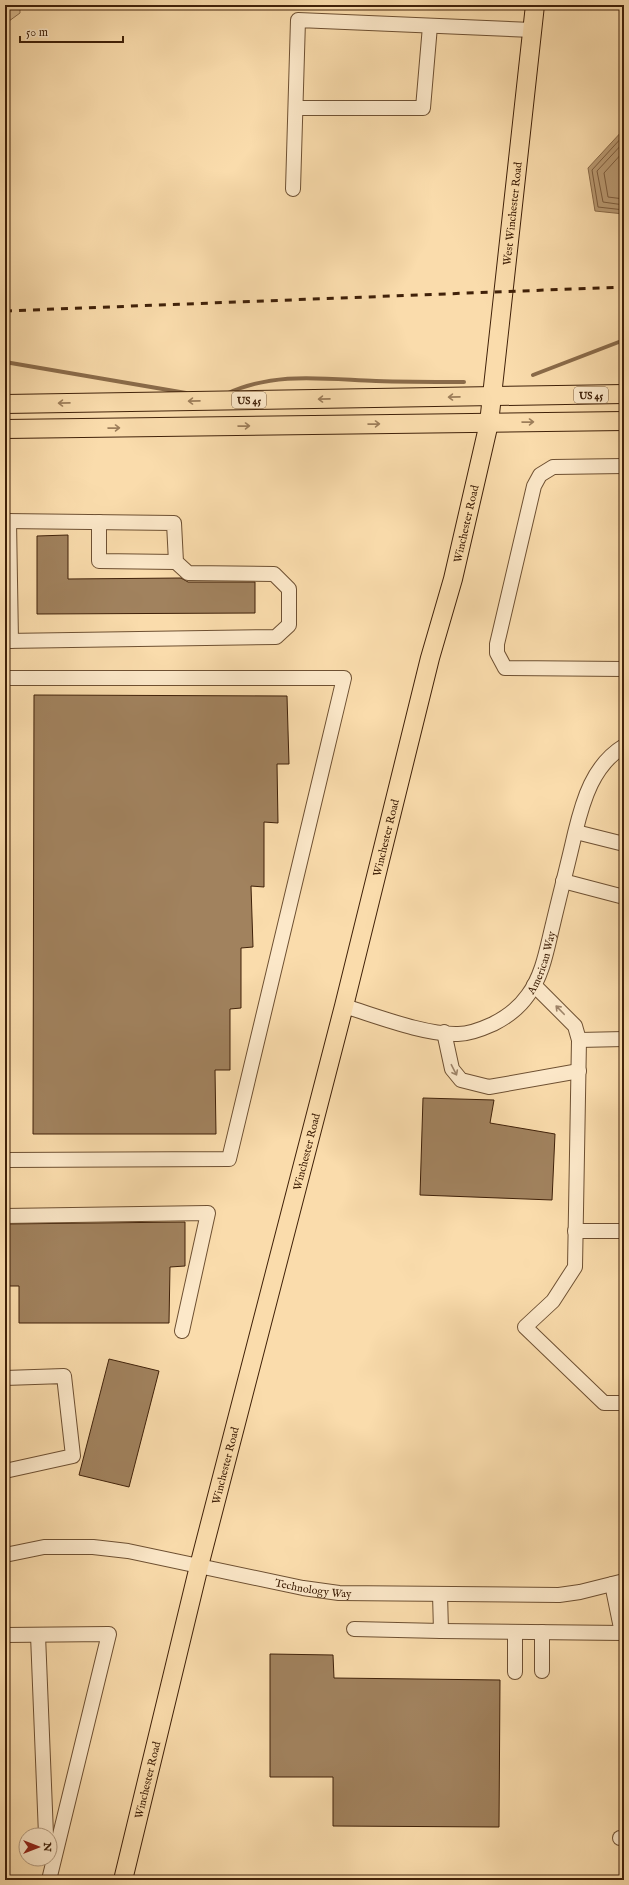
<svg xmlns="http://www.w3.org/2000/svg" width="629" height="1885" viewBox="0 0 629 1885" font-family="'IM FELL English',serif">
	<style>
		.green { fill: #dabc90; stroke: #8d6e4c }
		.water { fill: #bb9c75; stroke: #8a6b4a }
		.lines { fill: none; stroke-linecap: round; stroke-linejoin: round }
		.shore { stroke: #7e5e3f; stroke-width: 1 }
		.stream { stroke: #8a6b4a; stroke-width: 4 }
		.building { fill: #a1825e; stroke: #402109 }
		.minor-casing { stroke: #6e5032; stroke-width: 16 }
		.major-casing { stroke: #402109; stroke-width: 20 }
		.minor { stroke: #fce8c9; stroke-width: 14 }
		.major { stroke: #fadcac; stroke-width: 18 }
		.rail { stroke: #402109; stroke-width: 3; stroke-dasharray: 7 7; stroke-linecap: butt }
		.oneway { stroke: #9d7e5a }
		.oneway2 { stroke: #9e8469 }
		.labels { text-anchor: middle; stroke-width: 4; stroke-linejoin: round; paint-order: stroke }
		.shield { fill: #fce8c9; stroke: #785d43; stroke-width: 1 }
		.shield-label { font-size: 10px; font-weight: bold; fill: #402109 }
		.street-label { font-size: 11px; fill: #402109; stroke: #fce8c9 }
	</style>
	<rect width="100%" height="100%" fill="#fadcac"/>
	<filter id="stains"><feTurbulence type="fractalNoise" baseFrequency=".005" numOctaves="4"/><feColorMatrix values="0 0 0 0 .2 0 0 0 0 .09 0 0 0 0 .02 0 0 0 .5 -.17"/></filter>
	<radialGradient id="worn" r=".72"><stop offset=".6" stop-color="#630" stop-opacity="0"/><stop offset="1" stop-color="#630" stop-opacity=".3"/></radialGradient>
	<path class="green" d="M 5,5 L 20,5 L 20,13 L 5,24 Z"/>
	<path class="water" d="M 624,129 L 624,214 L 595,211 L 588,168 Z"/>
	<g class="lines">
		<path class="shore" d="M 624,135 L 592,170 L 598,207 L 624,210
			M 624,142 L 597,171 L 603,202 L 624,205
			M 624,151 L 604,173 L 608,197 L 624,199"/>
		<path class="stream" d="M 5,362 L 186,393
			M 533,375 L 624,340
			M 226,394 C 274,371 325,379 376,381 C 405,382 435,382 464,382"/>
	</g>
	<path class="building" d="M 68,535 L 68,579 L 181,578 L 188,582 L 255,582 L 255,613 L 37,614 L 37,536 Z
		M 34,695 L 287,696 L 289,764 L 277,764 L 278,823 L 264,822 L 264,887 L 251,886 L 253,947 L 241,948 L 241,1008 L 230,1009 L 230,1070 L 215,1070 L 216,1134 L 33,1134 Z
		M 423,1098 L 494,1100 L 490,1123 L 555,1134 L 552,1200 L 420,1195 Z
		M 185,1222 L 185,1266 L 170,1267 L 169,1323 L 19,1323 L 19,1286 L 5,1286 L 5,1224 Z
		M 109,1359 L 159,1371 L 129,1487 L 79,1475 Z
		M 270,1654 L 333,1655 L 334,1678 L 500,1680 L 499,1827 L 333,1826 L 333,1777 L 270,1777 Z"/>
	<g class="lines">
		<g class="minor-casing">
			<g id="minor">
				<path d="M 296,108 L 423,108 L 430,26"/>
				<path d="M 293,189 L 298,20 L 532,30"/>
				<path d="M 624,466 L 553,467 L 540,475 L 534,486 L 497,644 L 497,653 L 505,668 L 624,669"/>
				<path d="M 5,521 L 174,523 L 176,562 L 188,573 L 274,574 L 289,589 L 289,625 L 276,637 L 5,641"/>
				<path d="M 9,521 L 11,641"/>
				<path d="M 99,522 L 99,561 L 176,562"/>
				<path d="M 5,678 L 344,678 L 229,1159 L 5,1160"/>
				<path d="M 576,832 L 624,844"/>
				<path d="M 563,881 L 624,897"/>
				<path d="M 534,985 L 575,1026 L 579,1040 L 575,1267 L 553,1301 L 525,1327 L 604,1403 L 624,1403"/>
				<path id="s1" d="M 344,1006 C 377,1016 425,1035 458,1034 C 470,1034 482,1029 493,1024 C 507,1017 519,1008 528,995 C 543,975 547,948 553,924 C 560,894 568,864 575,833 C 583,800 593,765 624,746"/>
				<path d="M 444,1032 L 452,1069 L 461,1080 L 489,1087 L 579,1071"/>
				<path d="M 579,1040 L 624,1039"/>
				<path d="M 5,1216 L 208,1213 L 182,1331"/>
				<path d="M 575,1231 L 624,1231"/>
				<path d="M 5,1378 L 64,1376 L 73,1456 L 5,1471"/>
				<path id="s2" d="M 5,1555 L 44,1547 L 93,1547 L 128,1551 L 303,1588 L 339,1593 L 559,1595 L 580,1592 L 624,1581"/>
				<path d="M 612,1584 L 622,1633"/>
				<path d="M 354,1629 L 441,1631 L 440,1594"/>
				<path d="M 441,1631 L 624,1633"/>
				<path d="M 542,1632 L 542,1671"/>
				<path d="M 5,1635 L 109,1634 L 49,1880"/>
				<path d="M 38,1635 L 46,1835"/>
				<path d="M 515,1672 L 515,1632"/>
				<path d="M 620,1838 L 624,1838"/>
			</g>
		</g>
		<g class="major-casing">
			<g id="major">
				<path d="M 5,404 L 624,394"/>
				<path d="M 5,429 L 624,421"/>
				<path id="s3" d="M 123,1880 L 199,1566 L 344,1006 L 430,658 L 453,579 L 489,423 L 535,5"/>
			</g>
		</g>
		<use href="#minor" class="minor"/>
		<use href="#major" class="major"/>
		<path class="rail" d="M 5,311 L 624,287"/>
	</g>
	<defs><path id="oneway-shaft" d="M-6 0H5M1.5-3L5.5 0L1.5 3" fill="none" stroke-width="1.6" stroke-linecap="round" stroke-linejoin="round"/></defs>
	<g class="oneway">
		<use href="#oneway-shaft" transform="translate(454 397) rotate(179)"/>
		<use href="#oneway-shaft" transform="translate(324 399) rotate(179)"/>
		<use href="#oneway-shaft" transform="translate(194 401) rotate(179)"/>
		<use href="#oneway-shaft" transform="translate(64 403) rotate(179)"/>
		<use href="#oneway-shaft" transform="translate(528 422) rotate(-1)"/>
		<use href="#oneway-shaft" transform="translate(374 424) rotate(-1)"/>
		<use href="#oneway-shaft" transform="translate(244 426) rotate(-1)"/>
		<use href="#oneway-shaft" transform="translate(114 428) rotate(-1)"/>
	</g>
	<g class="oneway2">
		<use href="#oneway-shaft" transform="translate(560 1010) rotate(-134)"/>
		<use href="#oneway-shaft" transform="translate(454 1070) rotate(63)"/>
	</g>
	<g class="labels">
		<g class="shield">
			<rect x="574" y="387" width="34" height="16" rx="3"/>
			<rect x="232" y="392" width="34" height="16" rx="3"/>
		</g>
		<g class="shield-label">
			<text x="591" y="399">US 45</text>
			<text x="249" y="404">US 45</text>
		</g>
		<g class="street-label">
			<text dy="4" stroke="none"><textPath href="#s3" startOffset="1713">West Winchester Road</textPath></text>
			<text dy="4" stroke="none"><textPath href="#s3" startOffset="1399">Winchester Road</textPath></text>
			<text dy="4" stroke="none"><textPath href="#s3" startOffset="1075">Winchester Road</textPath></text>
			<text dy="4" stroke="none"><textPath href="#s1" startOffset="236">American Way</textPath></text>
			<text dy="4" stroke="none"><textPath href="#s3" startOffset="751">Winchester Road</textPath></text>
			<text dy="4" stroke="none"><textPath href="#s3" startOffset="427">Winchester Road</textPath></text>
			<text dy="4" stroke="none"><textPath href="#s2" startOffset="313">Technology Way</textPath></text>
			<text dy="4" stroke="none"><textPath href="#s3" startOffset="103">Winchester Road</textPath></text>
		</g>
	</g>
	<rect width="629" height="1885" fill="none" stroke="#fadcac" stroke-width="20"/>
	<rect x="6" y="6" width="617" height="1873" fill="none" stroke="#402109" stroke-width="2"/>
	<rect x="10" y="10" width="609" height="1865" fill="none" stroke="#402109"/>
	<g transform="translate(38 1847) rotate(90)"><circle r="19" fill="#fce8c9" stroke="#b1987c"/>
	<path d="M0-3L7 15L0 10L-7 15Z" fill="#8f2418"/>
	<text y="-6" font-size="11" font-weight="bold" text-anchor="middle" fill="#402109">N</text>
	</g>
	<path d="M20 36v6h103v-6" fill="none" stroke="#402109" stroke-width="2"/>
	<text x="26" y="36" font-size="12" fill="#402109" stroke="#fce8c9" stroke-width="3" paint-order="stroke">50 m</text>
	<rect width="100%" height="100%" filter="url(#stains)"/>
	<rect width="100%" height="100%" fill="url(#worn)"/>
</svg>
